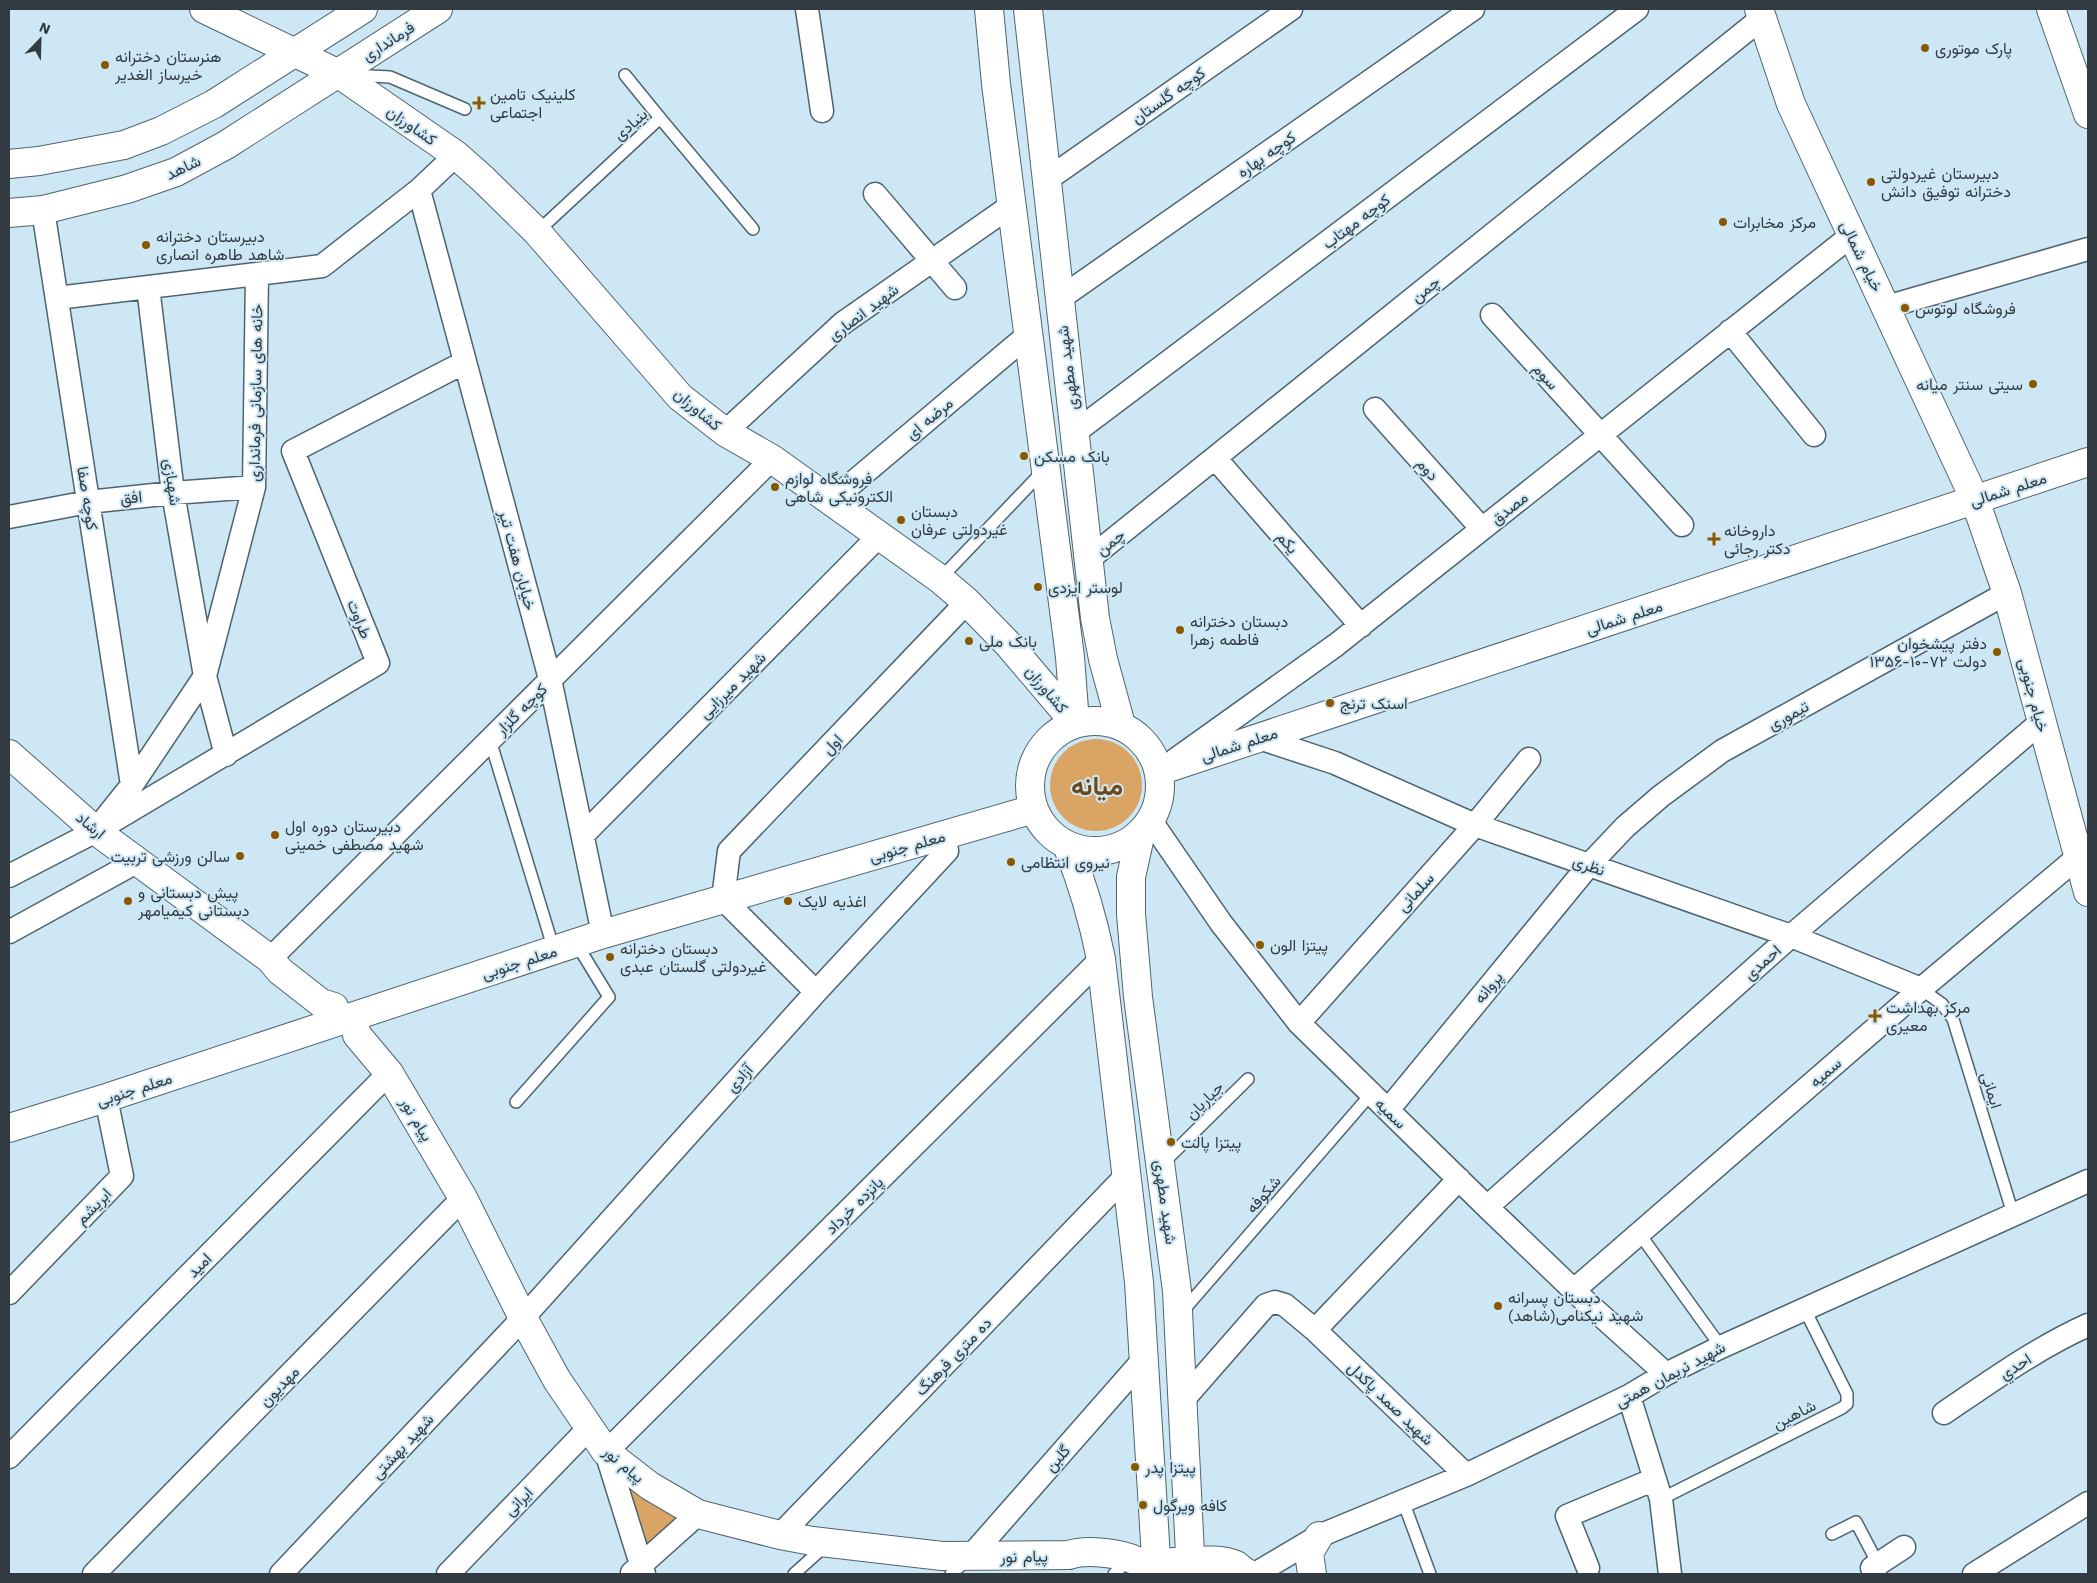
<svg xmlns="http://www.w3.org/2000/svg" width="2097" height="1583" viewBox="0 0 2097 1583" font-family="'Work Sans',Vazirmatn,sans-serif">
	<style>
		.green { fill: #d9a464 }
		.lines { fill: none; stroke-linecap: round; stroke-linejoin: round }
		.service-casing { stroke: #4e6470; stroke-width: 14 }
		.minor-casing { stroke: #4e6470; stroke-width: 25 }
		.tertiary-casing { stroke: #4e6470; stroke-width: 30 }
		.secondary-casing { stroke: #4e6470; stroke-width: 30 }
		.service { stroke: #fff; stroke-width: 11 }
		.minor { stroke: #fff; stroke-width: 22 }
		.tertiary { stroke: #fff; stroke-width: 28 }
		.secondary { stroke: #fff; stroke-width: 28 }
		.poi-dot { fill: #8a5701; stroke: #cee7f5; stroke-width: 2 }
		.labels { text-anchor: middle; stroke-width: 4; stroke-linejoin: round; paint-order: stroke }
		.street-label { font-size: 16px; fill: #313b41; stroke: #cee7f5 }
		.poi-label { font-size: 16px; fill: #313b41; stroke: #cee7f5; text-anchor: start }
		.town-label { font-size: 26px; font-weight: bold; fill: #6d4918; stroke: #cee7f5 }
	</style>
	<rect width="100%" height="100%" fill="#cee7f5"/>
	<path class="green" d="M1050 785a46 46 0 1 1 92 0a46 46 0 1 1-92 0Z
		M 618,1468 L 686,1515 L 643,1553 Z"/>
	<g class="lines">
		<g class="service-casing">
			<path id="service" d="M 351,75 L 390,77 L 465,109
				M 625,75 L 660,118
				M 537,232 L 660,118 L 753,229
				M 940,579 L 1044,470
				M 490,740 L 554,950
				M 1921,989 L 1942,1004 L 1953,1019 L 2013,1214
				M 516,1102 L 609,997 L 576,943
				M 1162,1164 L 1248,1079
				M 1639,1233 L 1721,1347
				M 1182,1312 L 1371,1094
				M 1661,1499 L 1842,1408 L 1847,1404 L 1847,1394 L 1805,1310
				M 1403,1501 L 1430,1574
				M 1832,1534 L 1856,1522 L 1878,1564
				M 794,1574 L 825,1546
				M 951,1574 L 967,1560
				M 1114,1574 L 1125,1563"/>
		</g>
		<g class="minor-casing">
			<path id="minor" d="M 807,9 L 822,111
				M 1045,181 L 1291,9
				M 419,190 L 550,679 L 603,934
				M 875,194 L 955,288
				M 43,210 L 132,785
				M 148,287 L 173,493 L 205,676 L 226,755
				M 57,298 L 257,274
				M 1059,299 L 1473,9
				M 1886,307 L 2088,249
				M 1492,315 L 1682,525
				M 1730,331 L 1814,435
				M 1375,409 L 1482,529
				M 725,432 L 843,323 L 1012,205
				M 1074,433 L 1637,9
				M 1215,458 L 1361,626
				M 830,502 L 1028,335
				M 9,517 L 88,502 L 173,493 L 254,487
				M 1089,559 L 1762,18
				M 1259,738 L 1335,763 L 1475,825 L 1791,936 L 1921,989
				M 1175,760 L 1336,645 L 1852,235
				M 104,820 L 132,785 L 205,676 L 254,487 L 257,274 L 322,266 L 419,190 L 456,155
				M 1151,821 L 1221,923 L 1299,1023 L 1487,1207 L 1585,1301 L 1666,1374
				M 583,835 L 880,535
				M 9,876 L 96,831 L 378,663 L 293,451 L 465,362
				M 9,932 L 138,861
				M 270,959 L 772,459
				M 816,992 L 723,899 L 729,851 L 967,602
				M 1299,1023 L 1475,825 L 1529,759
				M 1388,1110 L 1589,865 L 1625,827 L 1661,796 L 1722,751 L 2007,593
				M 1487,1207 L 1791,936 L 2041,722
				M 1574,1290 L 1921,989 L 2078,857
				M 9,1293 L 122,1176 L 106,1098
				M 1315,1330 L 1459,1179
				M 1629,1396 L 1661,1499 L 1670,1574
				M 1183,1400 L 1266,1305 L 1275,1302 L 1285,1305 L 1315,1330 L 1466,1475
				M 1944,1413 C 1991,1381 2037,1348 2088,1325
				M 9,1457 L 389,1073
				M 780,1535 L 1126,1176
				M 970,1557 L 1144,1359
				M 1588,1568 L 1567,1516 L 1655,1479
				M 632,1573 L 698,1514
				M 94,1574 L 463,1198
				M 281,1574 L 523,1318 L 816,992 L 947,851 L 945,835
				M 448,1574 L 589,1428
				M 644,1574 L 606,1452 L 1101,959
				M 1255,1574 L 1319,1536 L 1466,1475 L 1629,1396 L 1666,1374 L 1721,1347 L 2088,1181
				M 1875,1574 L 1872,1568 L 1904,1547
				M 1974,1574 L 2088,1503"/>
		</g>
		<g class="tertiary-casing">
			<path id="tertiary" d="M 204,9 L 339,74 L 456,155 L 483,179 L 537,232 L 680,397 L 725,432 L 772,459 L 940,579 L 967,602 L 1008,644 L 1075,723
				M 1759,9 L 1791,104 L 1975,500 L 2007,593 L 2088,892
				M 1159,771 L 2088,462"/>
		</g>
		<g class="secondary-casing">
			<path id="secondary" d="M 989,9 L 996,84 L 1070,657 L 1075,723
				M 1028,9 L 1095,618 L 1103,659 L 1121,725
				M 2051,9 L 2088,114
				M 9,164 L 39,161 L 124,145 L 161,131 L 214,104 L 363,9
				M 9,213 L 43,210 L 127,189 L 176,172 L 226,145 L 438,9
				M1030 786a65 65 0 1 1 130 0a65 65 0 1 1-130 0Z
				M 9,754 L 96,831 L 270,959 L 280,971 L 321,1003 L 334,1007
				M 1141,832 L 1131,877 L 1131,914 L 1138,997 L 1177,1291 L 1191,1574
				M 1067,845 C 1082,882 1093,919 1101,959 L 1139,1282 L 1157,1574
				M 355,1027 L 357,1035 L 389,1073 L 463,1198 L 523,1318 L 557,1380 L 606,1452 L 650,1486 L 698,1514 L 780,1535 L 812,1541 L 942,1556 L 1069,1555 C 1086,1549 1120,1553 1137,1561
				M 9,1128 L 106,1098 L 603,934 L 1034,809
				M 1173,1562 C 1192,1562 1218,1557 1236,1565 C 1240,1568 1244,1572 1249,1574
				M 1312,1574 L 1309,1553 L 1319,1536"/>
		</g>
		<use href="#service" class="service"/>
		<use href="#minor" class="minor"/>
		<use href="#tertiary" class="tertiary"/>
		<use href="#secondary" class="secondary"/>
	</g>
	<g class="poi-dot">
		<circle cx="1925" cy="48" r="5"/>
		<circle cx="105" cy="65" r="5"/>
		<path d="M476.5 95.5h5v5h5v5h-5v5h-5v-5h-5v-5h5z"/>
		<circle cx="1871" cy="182" r="5"/>
		<circle cx="1723" cy="222" r="5"/>
		<circle cx="146" cy="245" r="5"/>
		<circle cx="1905" cy="308" r="5"/>
		<circle cx="2033" cy="384" r="5"/>
		<circle cx="1024" cy="456" r="5"/>
		<circle cx="775" cy="487" r="5"/>
		<circle cx="901" cy="520" r="5"/>
		<path d="M1711.5 531.5h5v5h5v5h-5v5h-5v-5h-5v-5h5z"/>
		<circle cx="1038" cy="587" r="5"/>
		<circle cx="1180" cy="630" r="5"/>
		<circle cx="969" cy="641" r="5"/>
		<circle cx="1997" cy="652" r="5"/>
		<circle cx="1330" cy="703" r="5"/>
		<circle cx="275" cy="835" r="5"/>
		<circle cx="240" cy="856" r="5"/>
		<circle cx="1011" cy="862" r="5"/>
		<circle cx="128" cy="901" r="5"/>
		<circle cx="788" cy="901" r="5"/>
		<circle cx="1260" cy="945" r="5"/>
		<circle cx="610" cy="957" r="5"/>
		<path d="M1872.5 1008.5h5v5h5v5h-5v5h-5v-5h-5v-5h5z"/>
		<circle cx="1171" cy="1142" r="5"/>
		<circle cx="1498" cy="1306" r="5"/>
		<circle cx="1135" cy="1467" r="5"/>
		<circle cx="1143" cy="1505" r="5"/>
	</g>
	<g class="labels">
		<g class="street-label">
			<text transform="translate(388 41) rotate(-33)" y="6">فرمانداری</text>
			<text transform="translate(1168 95) rotate(-35)" y="6">کوچه گلستان</text>
			<text transform="translate(630 124) rotate(-41)" y="6">بنیادی</text>
			<text transform="translate(412 125) rotate(35)" y="6">کشاورزان</text>
			<text transform="translate(1266 154) rotate(-35)" y="6">کوچه بهاره</text>
			<text transform="translate(183 167) rotate(-25)" y="6">شاهد</text>
			<text transform="translate(1356 221) rotate(-37)" y="6">کوچه مهتاب</text>
			<text transform="translate(1862 256) rotate(64)" y="6">خیام شمالی</text>
			<text transform="translate(1425 289) rotate(-39)" y="6">چمن</text>
			<text transform="translate(863 312) rotate(-37)" y="6">شهید انصاری</text>
			<text transform="translate(1067 368) rotate(-97)" y="6">شهید مطهری</text>
			<text transform="translate(1546 376) rotate(48)" y="6">سوم</text>
			<text transform="translate(255 393) rotate(-89)" y="6">خانه های سازمانی فرمانداری</text>
			<text transform="translate(698 409) rotate(40)" y="6">کشاورزان</text>
			<text transform="translate(929 418) rotate(-40)" y="6">مرضه ای</text>
			<text transform="translate(1428 469) rotate(48)" y="6">دوم</text>
			<text transform="translate(173 482) rotate(82)" y="6">شهبازی</text>
			<text transform="translate(2008 489) rotate(-18)" y="6">معلم شمالی</text>
			<text transform="translate(131 497) rotate(-6)" y="6">افق</text>
			<text transform="translate(88 498) rotate(81)" y="6">کوچه صفا</text>
			<text transform="translate(1509 508) rotate(-39)" y="6">مصدق</text>
			<text transform="translate(1110 542) rotate(-39)" y="6">چمن</text>
			<text transform="translate(1288 542) rotate(49)" y="6">یکم</text>
			<text transform="translate(518 560) rotate(75)" y="6">خیابان هفت تیر</text>
			<text transform="translate(1624 617) rotate(-18)" y="6">معلم شمالی</text>
			<text transform="translate(360 619) rotate(68)" y="6">طراوت</text>
			<text transform="translate(732 685) rotate(-45)" y="6">شهید میرزایی</text>
			<text transform="translate(1047 689) rotate(50)" y="6">کشاورزان</text>
			<text transform="translate(2034 695) rotate(75)" y="6">خیام جنوبی</text>
			<text transform="translate(521 709) rotate(-45)" y="6">کوچه گلزار</text>
			<text transform="translate(1788 715) rotate(-29)" y="6">تیموری</text>
			<text transform="translate(832 744) rotate(-46)" y="6">اول</text>
			<text transform="translate(1239 744) rotate(-18)" y="6">معلم شمالی</text>
			<text transform="translate(91 825) rotate(40)" y="6">ارشاد</text>
			<text transform="translate(907 846) rotate(-16)" y="6">معلم جنوبی</text>
			<text transform="translate(1589 865) rotate(19)" y="6">نظری</text>
			<text transform="translate(1415 892) rotate(-48)" y="6">سلمانی</text>
			<text transform="translate(519 962) rotate(-18)" y="6">معلم جنوبی</text>
			<text transform="translate(1762 962) rotate(-42)" y="6">احمدی</text>
			<text transform="translate(1488 987) rotate(-51)" y="6">پروانه</text>
			<text transform="translate(1825 1072) rotate(-41)" y="6">سميه</text>
			<text transform="translate(739 1078) rotate(-48)" y="6">آزادی</text>
			<text transform="translate(134 1089) rotate(-18)" y="6">معلم جنوبی</text>
			<text transform="translate(1992 1090) rotate(73)" y="6">ایمانی</text>
			<text transform="translate(1204 1100) rotate(-45)" y="6">جباریان</text>
			<text transform="translate(1391 1113) rotate(44)" y="6">سمیه</text>
			<text transform="translate(417 1119) rotate(59)" y="6">پیام نور</text>
			<text transform="translate(1263 1194) rotate(-49)" y="6">شکوفه</text>
			<text transform="translate(1166 1202) rotate(82)" y="6">شهید مطهری</text>
			<text transform="translate(854 1205) rotate(-45)" y="6">پانزده خرداد</text>
			<text transform="translate(93 1206) rotate(-46)" y="6">ابریشم</text>
			<text transform="translate(199 1265) rotate(-45)" y="6">امید</text>
			<text transform="translate(953 1356) rotate(-46)" y="6">ده متری فرهنگ</text>
			<text transform="translate(2015 1366) rotate(-32)" y="6">احدي</text>
			<text transform="translate(1670 1374) rotate(-28)" y="6">شهید نریمان همتی</text>
			<text transform="translate(279 1386) rotate(-46)" y="6">مهدیون</text>
			<text transform="translate(1391 1403) rotate(44)" y="6">شهید صمد پاکدل</text>
			<text transform="translate(1794 1414) rotate(-27)" y="6">شاهین</text>
			<text transform="translate(402 1446) rotate(-47)" y="6">شهید بهشتی</text>
			<text transform="translate(1057 1458) rotate(-49)" y="6">گلبن</text>
			<text transform="translate(624 1464) rotate(40)" y="6">پیام نور</text>
			<text transform="translate(518 1501) rotate(-46)" y="6">ایرانی</text>
			<text transform="translate(1024 1556) rotate(-1)" y="6">پیام نور</text>
		</g>
		<g class="poi-label">
			<text x="1935" y="54">پارک موتوری</text>
			<text x="115" y="62">هنرستان دخترانه<tspan x="115" dy="18">خیرساز الغدیر</tspan></text>
			<text x="490" y="100">کلینیک تامین<tspan x="490" dy="18">اجتماعی</tspan></text>
			<text x="1881" y="179">دبیرستان غیردولتی<tspan x="1881" dy="18">دخترانه توفیق دانش</tspan></text>
			<text x="1733" y="228">مرکز مخابرات</text>
			<text x="156" y="242">دبیرستان دخترانه<tspan x="156" dy="18">شاهد طاهره انصاری</tspan></text>
			<text x="1915" y="314">فروشگاه لوتوس</text>
			<text x="2023" y="390" text-anchor="end">سیتی سنتر میانه</text>
			<text x="1034" y="462">بانک مسکن</text>
			<text x="785" y="484">فروشگاه لوازم<tspan x="785" dy="18">الکترونیکی شاهی</tspan></text>
			<text x="911" y="517">دبستان<tspan x="911" dy="18">غیردولتی عرفان</tspan></text>
			<text x="1724" y="536">داروخانه<tspan x="1724" dy="18">دکتر رجائی</tspan></text>
			<text x="1048" y="593">لوستر ایزدی</text>
			<text x="1190" y="627">دبستان دخترانه<tspan x="1190" dy="18">فاطمه زهرا</tspan></text>
			<text x="979" y="647">بانک ملی</text>
			<text x="1987" y="649" text-anchor="end">دفتر پیشخوان<tspan x="1987" dy="18">دولت ۷۲-۱۰-۱۳۵۶</tspan></text>
			<text x="1340" y="709">اسنک ترنج</text>
			<text x="285" y="832">دبیرستان دوره اول<tspan x="285" dy="18">شهید مصطفی خمینی</tspan></text>
			<text x="230" y="862" text-anchor="end">سالن ورزشی تربیت</text>
			<text x="1021" y="868">نیروی انتظامی</text>
			<text x="138" y="898">پیش دبستانی و<tspan x="138" dy="18">دبستانی کیمیامهر</tspan></text>
			<text x="798" y="907">اغذیه لایک</text>
			<text x="1270" y="951">پیتزا الون</text>
			<text x="620" y="954">دبستان دخترانه<tspan x="620" dy="18">غیردولتی گلستان عبدی</tspan></text>
			<text x="1886" y="1013">مرکز بهداشت<tspan x="1886" dy="18">معیری</tspan></text>
			<text x="1181" y="1148">پیتزا پالت</text>
			<text x="1508" y="1303">دبستان پسرانه<tspan x="1508" dy="18">شهید نیکنامی(شاهد)</tspan></text>
			<text x="1145" y="1473">پیتزا پدر</text>
			<text x="1153" y="1511">کافه ویرگول</text>
		</g>
		<g class="town-label">
			<text x="1097" y="795">میانه</text>
		</g>
	</g>
	<rect width="2097" height="1583" fill="none" stroke="#313b41" stroke-width="20"/>
	<g transform="translate(40 40) rotate(23)" stroke="#cee7f5" stroke-width="4" paint-order="stroke">
	<path d="M0-4L9 19L0 12L-9 19Z" fill="#313b41"/>
	<text y="-8" font-size="14" font-weight="bold" text-anchor="middle" fill="#313b41">N</text>
	</g>
</svg>
